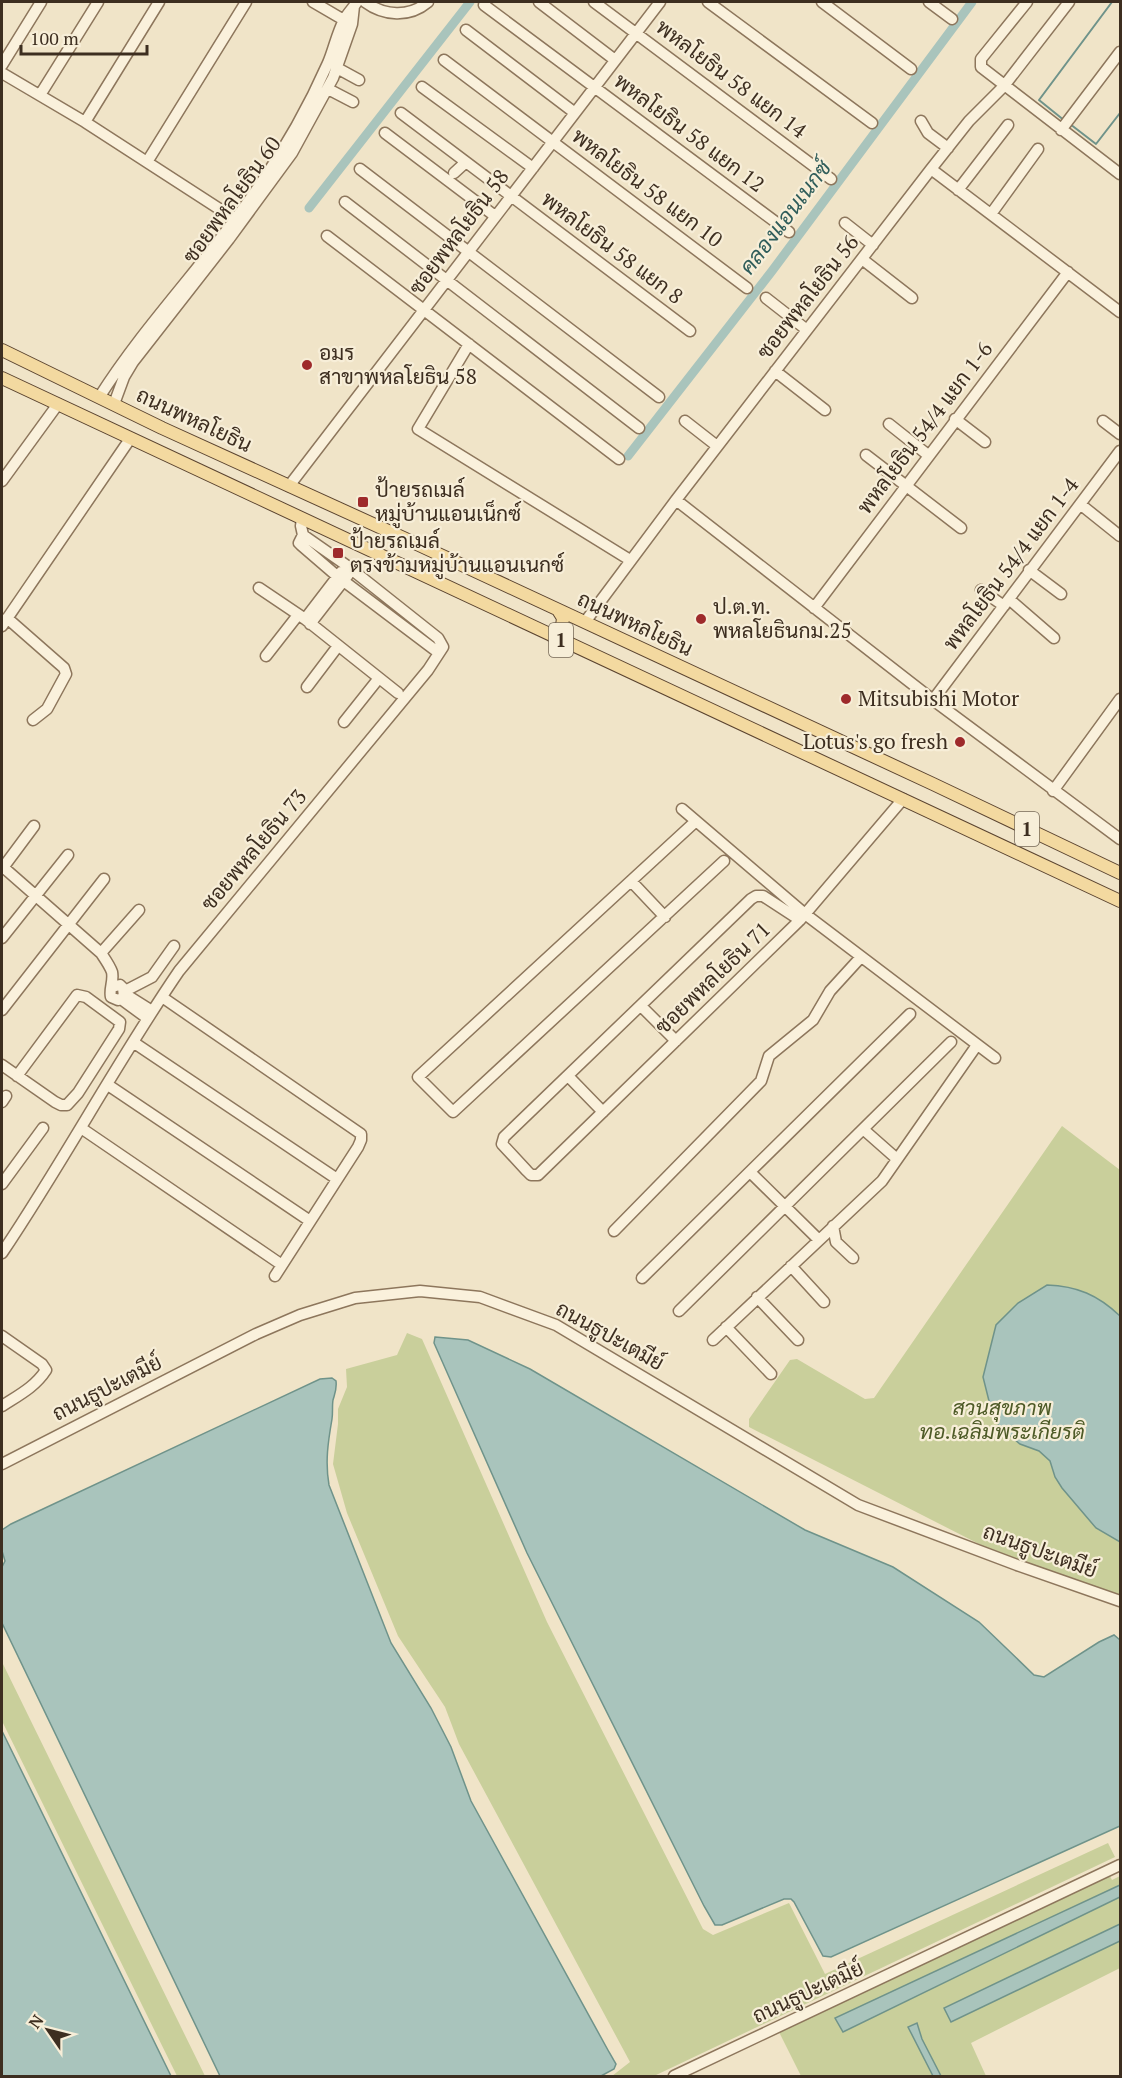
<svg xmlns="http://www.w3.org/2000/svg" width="1122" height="2078" viewBox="0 0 1122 2078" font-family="'PT Serif',Sarabun,serif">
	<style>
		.green { fill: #c9cf9b }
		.water { fill: #a9c4bc; stroke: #6f938a; stroke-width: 1.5 }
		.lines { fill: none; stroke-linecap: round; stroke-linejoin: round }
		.stream { stroke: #6f938a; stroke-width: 2 }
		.canal { stroke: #a9c4bc; stroke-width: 9 }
		.minor-casing { stroke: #8d765c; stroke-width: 13 }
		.major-casing { stroke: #5b4430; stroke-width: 14 }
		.minor { stroke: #faf1dc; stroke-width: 10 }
		.major { stroke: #f3d9a0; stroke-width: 12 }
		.poi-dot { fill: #9e2a2b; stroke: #f7eed8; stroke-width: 2 }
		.labels { text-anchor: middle; stroke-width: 4.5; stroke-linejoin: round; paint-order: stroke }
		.shield { fill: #f7eed8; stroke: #756857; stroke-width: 1.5 }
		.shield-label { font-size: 20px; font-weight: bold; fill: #3d2e20 }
		.street-label { font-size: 21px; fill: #3d2e20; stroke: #f7eed8 }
		.poi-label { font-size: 21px; fill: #3d2e20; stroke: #f7eed8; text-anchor: start }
		.park-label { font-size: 21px; font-style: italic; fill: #4d5a26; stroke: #f7eed8 }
		.water-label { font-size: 22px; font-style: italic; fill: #2f5d5a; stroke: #f7eed8 }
	</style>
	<rect width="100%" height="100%" fill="#f0e4c8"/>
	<path class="green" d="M 1062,1126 L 1120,1170 L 1120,1602 L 983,1546 L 749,1427 L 749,1419 L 790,1360 L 797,1359 L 865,1399 L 874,1398 Z
		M 407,1333 L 422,1339 L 547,1622 L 703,1929 L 713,1935 L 789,1903 L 825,1974 L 1108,1843 L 1115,1857 L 654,2076 L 612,2076 L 630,2062 L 459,1744 L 445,1707 L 398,1636 L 347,1513 L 333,1464 L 338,1424 L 338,1409 L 347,1387 L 346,1369 L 397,1355 Z
		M 2,1662 L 205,2076 L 177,2076 L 2,1721 Z
		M 1108,1872 L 1112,1880 L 1120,1876 L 1120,1968 L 971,2043 L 986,2076 L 801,2076 L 778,2030 Z"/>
	<path class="water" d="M 1047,1285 C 1077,1286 1098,1295 1120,1316 L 1120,1542 L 1096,1528 L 1062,1488 L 1055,1477 L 1050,1461 L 1039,1451 L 1020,1444 L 1000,1428 L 991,1409 L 983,1377 L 996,1325 L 1018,1303 Z
		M 435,1337 L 468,1340 L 530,1369 L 805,1530 L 893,1567 L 979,1622 L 1034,1675 L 1044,1677 L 1099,1642 L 1114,1635 L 1120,1640 L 1120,1826 L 831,1957 L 823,1956 L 794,1902 L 791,1899 L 784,1899 L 722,1925 L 715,1925 L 704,1906 L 527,1553 L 434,1343 Z
		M 332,1378 L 336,1381 C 337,1389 335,1393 333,1400 C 332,1406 333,1413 332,1419 C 328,1442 325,1462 329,1485 L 391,1643 L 431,1708 L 451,1747 L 471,1801 L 609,2052 L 616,2064 L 614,2069 L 601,2076 L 220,2076 L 2,1623 L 2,1567 L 5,1561 L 2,1551 L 2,1530 L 11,1524 L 320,1379 Z
		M 2,1731 L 171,2076 L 2,2076 Z
		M 1120,1885 L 1120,1897 L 843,2032 L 835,2018 Z
		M 1120,1924 L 1120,1941 L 951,2022 L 944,2008 Z
		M 917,2023 L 922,2039 L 941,2076 L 933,2076 L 908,2027 Z"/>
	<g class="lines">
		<path class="stream" d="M 1065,121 L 1039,100 L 1112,2
			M 1070,124 L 1096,144 L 1120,113"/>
		<path class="canal" d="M 309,208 L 470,2
			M 628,456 L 772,271 L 972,2"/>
		<g class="minor-casing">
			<path id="minor" d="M 313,2 L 349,23
				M 365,2 C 384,16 409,18 428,2
				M 539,2 L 615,60
				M 594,2 L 831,179
				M 708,2 L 872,123
				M 822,2 L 911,69
				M 929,2 L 952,19
				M 1027,2 L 981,59 L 981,67 L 1120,174
				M 484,5 L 789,232
				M 466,30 L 575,113
				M 444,60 L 747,288
				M 2,65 L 41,2
				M 337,68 L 359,80
				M 2,73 L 85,122 L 238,221
				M 422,87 L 533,168
				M 328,89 L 353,102
				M 40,95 L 98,2
				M 401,113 L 690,331
				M 921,121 L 928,133 L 948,148
				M 85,122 L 159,2
				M 1061,130 L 1120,52
				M 385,133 L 495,216
				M 147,162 L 246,2
				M 360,169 L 659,397
				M 931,169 L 1120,312
				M 454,173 L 466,162
				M 958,190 L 1008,125
				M 345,202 L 639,428
				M 991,214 L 1038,149
				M 845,223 L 873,245
				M 327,236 L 619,459
				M 862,259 L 912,298
				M 766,298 L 807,330
				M 469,344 L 418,429 L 630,560
				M 775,371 L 825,410
				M 100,396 C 147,322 210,259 259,186 C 286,147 309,106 328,63 C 334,49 337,33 344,20 C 347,14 353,8 357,2
				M 114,404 L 124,377 L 133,362 L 229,239 L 292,153 L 333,78 L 352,24 L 354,6
				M 955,419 L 985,442
				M 685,421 L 717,446
				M 1103,421 L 1120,434
				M 889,424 L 928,455
				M 866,455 L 961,528
				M 2,481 L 58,404
				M 289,486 L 660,2
				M 676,500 L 933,700 L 1120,839
				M 1080,504 L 1120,536
				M 303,535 L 299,543 L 301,545 L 337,576 L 439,653
				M 1029,570 L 1061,594
				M 259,588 L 305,619 L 398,693
				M 981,590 L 1004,606
				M 1009,599 L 1054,638
				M 814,608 L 1068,272
				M 7,618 L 64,668 L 66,674 L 47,709 L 33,720
				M 305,619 L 341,572
				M 585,622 L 676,500 L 931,169 L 969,121 L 1004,86 L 1069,2
				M 310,624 L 348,575
				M 2,626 L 130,439
				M 266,656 L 298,615
				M 307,687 L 338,646
				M 933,700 L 1120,451
				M 344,722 L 379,678
				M 1053,791 L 1120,699
				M 682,809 L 805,914 L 995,1058
				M 696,821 L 418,1077 L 453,1112 L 724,861
				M 3,867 L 101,953 C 105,959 110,966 112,972 C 114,981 109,989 111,997 L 118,1000 L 124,997 L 123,988 L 120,985 L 112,987
				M 2,869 L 34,826
				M 631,881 L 665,917
				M 800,920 L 763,896 L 756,896 L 751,899 L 504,1137 L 502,1144 L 527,1171 L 531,1175 L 538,1175 L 800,920 L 903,799
				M 2,938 L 68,855
				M 101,953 L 139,910
				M 125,991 L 152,977 L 174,946
				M 125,994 L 152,1011
				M 162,997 L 361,1134 L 361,1140 L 358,1147 L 275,1276
				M 121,999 L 147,1018
				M 641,1006 L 676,1041
				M 2,1010 L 104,879
				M 133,1042 L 337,1179
				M 2,1065 L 55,1102 L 61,1105 L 67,1105 L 78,1093 L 119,1029 L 120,1022 L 86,997 L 77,995 L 17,1076
				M 569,1077 L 603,1112
				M 108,1085 L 310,1221
				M 2,1102 L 6,1096
				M 81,1128 L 282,1265
				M 863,1129 L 897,1159
				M 750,1172 L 819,1240
				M 2,1184 L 43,1128
				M 833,1226 L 836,1242 L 853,1258
				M 614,1231 L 761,1081 L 769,1056 L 813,1020 L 830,991 L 861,957
				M 2,1253 C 64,1161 116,1063 179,971 L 428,670 L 443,647 L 438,638 L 346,565 L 303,535 L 301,526 L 302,519
				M 791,1266 L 824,1302
				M 642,1278 L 910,1014
				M 757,1297 L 798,1340
				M 679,1311 L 951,1042
				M 726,1327 L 771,1374
				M 2,1336 L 42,1364 L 46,1370 C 35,1387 19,1395 2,1406
				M 713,1340 L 882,1181 L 977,1045
				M 2,1464 L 256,1334 L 300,1315 L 355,1298 L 420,1291 L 480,1297 L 556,1325 L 858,1505 L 1017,1565 L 1120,1601
				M 674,2076 L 1120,1865"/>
		</g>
		<g class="major-casing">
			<path id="major" d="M 2,350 L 162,428 L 419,545 L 933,784 L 1120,873
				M 2,378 L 1120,901
				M 551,635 L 562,626 L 563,618 L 558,610"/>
		</g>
		<use href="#minor" class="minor"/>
		<use href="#major" class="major"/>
	</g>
	<g class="poi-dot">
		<circle cx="307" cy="365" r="6"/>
		<rect x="357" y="496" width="12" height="12" rx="3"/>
		<rect x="332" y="547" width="12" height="12" rx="3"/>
		<circle cx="701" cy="619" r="6"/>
		<circle cx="846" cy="699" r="6"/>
		<circle cx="960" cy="742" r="6"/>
	</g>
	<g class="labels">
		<g class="shield">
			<rect x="549" y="623" width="24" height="34" rx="4.5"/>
			<rect x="1015" y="812" width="24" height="34" rx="4.5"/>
		</g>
		<g class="shield-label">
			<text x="561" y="647">1</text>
			<text x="1027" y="836">1</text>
		</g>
		<g class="street-label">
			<text transform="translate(731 79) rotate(37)" y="7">พหลโยธิน 58 แยก 14</text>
			<text transform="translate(689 133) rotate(37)" y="7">พหลโยธิน 58 แยก 12</text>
			<text transform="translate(647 188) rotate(37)" y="7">พหลโยธิน 58 แยก 10</text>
			<text transform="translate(232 200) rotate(-54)" y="7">ซอยพหลโยธิน 60</text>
			<text transform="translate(459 232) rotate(-53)" y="7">ซอยพหลโยธิน 58</text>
			<text transform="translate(612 248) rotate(37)" y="7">พหลโยธิน 58 แยก 8</text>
			<text transform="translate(808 297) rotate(-52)" y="7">ซอยพหลโยธิน 56</text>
			<text transform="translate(194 420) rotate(25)" y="7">ถนนพหลโยธิน</text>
			<text transform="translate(925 428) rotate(-53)" y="7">พหลโยธิน 54/4 แยก 1-6</text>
			<text transform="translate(1011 564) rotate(-53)" y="7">พหลโยธิน 54/4 แยก 1-4</text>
			<text transform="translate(635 624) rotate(25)" y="7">ถนนพหลโยธิน</text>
			<text transform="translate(254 850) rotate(-50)" y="7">ซอยพหลโยธิน 73</text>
			<text transform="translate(713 978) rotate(-44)" y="7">ซอยพหลโยธิน 71</text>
			<text transform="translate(610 1336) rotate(29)" y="7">ถนนธูปะเตมีย์</text>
			<text transform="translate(107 1388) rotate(-27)" y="7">ถนนธูปะเตมีย์</text>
			<text transform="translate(1040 1551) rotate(20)" y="7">ถนนธูปะเตมีย์</text>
			<text transform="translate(808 1992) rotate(-25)" y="7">ถนนธูปะเตมีย์</text>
		</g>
		<g class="poi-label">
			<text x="319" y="360">อมร<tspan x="319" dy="24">สาขาพหลโยธิน 58</tspan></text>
			<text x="375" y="497">ป้ายรถเมล์<tspan x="375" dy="24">หมู่บ้านแอนเน็กซ์</tspan></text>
			<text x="350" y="548">ป้ายรถเมล์<tspan x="350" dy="24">ตรงข้ามหมู่บ้านแอนเนกซ์</tspan></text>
			<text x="713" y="614">ป.ต.ท.<tspan x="713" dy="24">พหลโยธินกม.25</tspan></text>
			<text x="858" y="706">Mitsubishi Motor</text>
			<text x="948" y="749" text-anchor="end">Lotus's go fresh</text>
		</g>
		<g class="park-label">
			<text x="1002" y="1415">สวนสุขภาพ<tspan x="1002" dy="24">ทอ.เฉลิมพระเกียรติ</tspan></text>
		</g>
		<g class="water-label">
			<text transform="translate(785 217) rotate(-53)" y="8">คลองแอนเนกซ์</text>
		</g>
	</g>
	<rect width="1122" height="2078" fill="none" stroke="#3d2e20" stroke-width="6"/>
	<g transform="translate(48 2030) rotate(305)" stroke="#f7eed8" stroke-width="4.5" paint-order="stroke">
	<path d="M0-4.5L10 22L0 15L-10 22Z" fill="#3d2e20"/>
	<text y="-9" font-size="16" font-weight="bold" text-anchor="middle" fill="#3d2e20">N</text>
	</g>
	<path d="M21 45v9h126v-9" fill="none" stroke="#3d2e20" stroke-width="3"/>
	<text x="30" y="45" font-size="18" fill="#3d2e20" stroke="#f7eed8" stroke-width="4.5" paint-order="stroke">100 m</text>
</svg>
